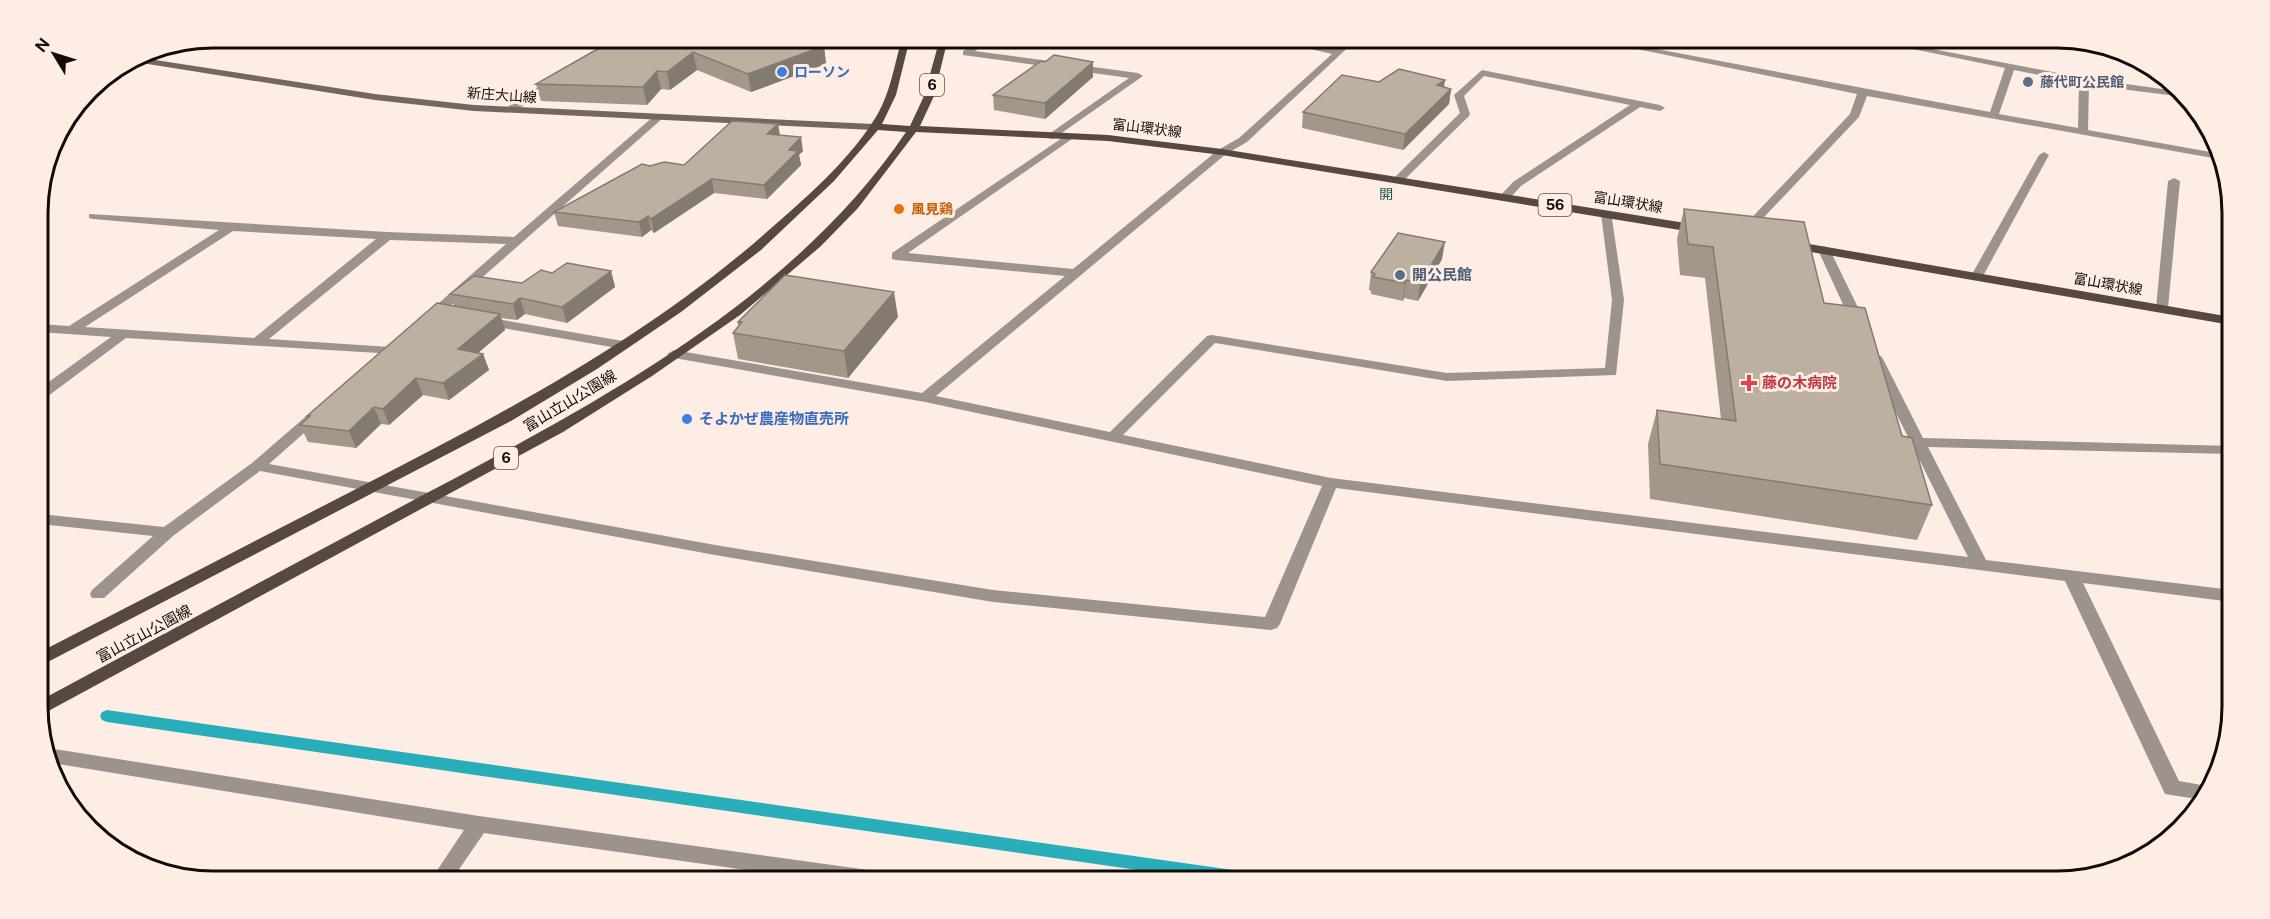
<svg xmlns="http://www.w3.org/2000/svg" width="2270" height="919" viewBox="0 0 2270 919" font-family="'Public Sans','Noto Sans JP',sans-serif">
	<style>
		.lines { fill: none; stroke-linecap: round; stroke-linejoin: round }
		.stream { fill: #28adbb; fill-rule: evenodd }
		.street { fill: #9c938f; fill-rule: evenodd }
		.secondary { fill: #746762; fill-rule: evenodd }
		.primary { fill: #574842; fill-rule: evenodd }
		.wall { fill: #a3978a }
		.shaded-wall { fill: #847b70 }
		.building { fill: #bdb0a0; stroke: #847b70; stroke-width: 1.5 }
		.shop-dot { fill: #3f7fe0; stroke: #feede5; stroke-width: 2 }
		.service-dot { fill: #5c6f8a; stroke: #feede5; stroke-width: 2 }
		.food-dot { fill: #e8710a; stroke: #feede5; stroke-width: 2 }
		.health-dot { fill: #e0444e; stroke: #feede5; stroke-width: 2 }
		.labels { text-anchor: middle; stroke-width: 6; stroke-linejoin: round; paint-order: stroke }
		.far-shop-label { font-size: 14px; font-weight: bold; fill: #366cbe; stroke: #feede5; text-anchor: start }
		.far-service-label { font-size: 14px; font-weight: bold; fill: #4e5e75; stroke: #feede5; text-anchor: start }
		.shield { fill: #feede5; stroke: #59504a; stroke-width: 1.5 }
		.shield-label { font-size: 14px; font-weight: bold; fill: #120c08 }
		.far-street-label { font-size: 14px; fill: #120c08; stroke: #feede5 }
		.far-neighbourhood-label { font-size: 14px; fill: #225a51; stroke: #feede5 }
		.far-food-label { font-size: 14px; font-weight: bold; fill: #c56008; stroke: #feede5; text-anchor: start }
		.service-label { font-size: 15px; font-weight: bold; fill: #4e5e75; stroke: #feede5; text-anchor: start }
		.health-label { font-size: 15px; font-weight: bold; fill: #be3a42; stroke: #feede5; text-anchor: start }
		.street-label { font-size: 15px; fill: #120c08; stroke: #feede5 }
		.shop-label { font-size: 15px; font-weight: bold; fill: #366cbe; stroke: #feede5; text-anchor: start }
		.rim { fill: none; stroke: #120c08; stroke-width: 3 }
	</style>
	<rect width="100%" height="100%" fill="#feede5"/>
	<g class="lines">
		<path class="stream" d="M 107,710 L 1261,874 L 1267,876 L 1269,881 L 1214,881 L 107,722 L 102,720 L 100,716 L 102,712 Z"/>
		<path class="street" d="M 985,38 L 994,38 L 975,51 L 1138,73 L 1143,76 L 1053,139 L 1049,138 L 1049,134 L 1129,78 L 963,55 L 963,51 Z
			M 1263,38 L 1278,38 L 1337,49 L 1349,38 L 1358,38 L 1247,142 L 1226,154 L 936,396 L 1110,432 L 1207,336 L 1212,335 L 1447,373 L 1605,368 L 1612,300 L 1601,214 L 1607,211 L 1611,212 L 1624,300 L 1616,375 L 1447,381 L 1215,343 L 1123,435 L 1331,478 L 1968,557 L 1869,359 L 1871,356 L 1881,356 L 1883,359 L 1923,438 L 2232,446 L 2232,454 L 1928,447 L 1986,560 L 2232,590 L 2232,602 L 2083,583 L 2179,781 L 2207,786 L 2197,799 L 2165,794 L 2065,581 L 1336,488 L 1280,624 L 1277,628 L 1271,630 L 993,602 L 715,555 L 260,471 L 173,536 L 104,598 L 92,598 L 90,594 L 92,590 L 153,536 L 40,524 L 40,514 L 164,527 L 252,463 L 311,412 L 321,412 L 323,415 L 321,418 L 269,464 L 715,545 L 993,590 L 1265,617 L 1322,486 L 925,402 L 674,358 L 667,354 L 674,350 L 922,393 L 1065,276 L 896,260 L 892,259 L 892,253 L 1068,134 L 1072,135 L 1072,139 L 908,253 L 1073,269 L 1218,150 L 1239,138 L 1332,54 Z
			M 1583,38 L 1598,38 L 1990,112 L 2005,68 L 1860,38 L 1875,38 L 2084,78 L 2176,91 L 2184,97 L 2089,85 L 2088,130 L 2216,153 L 2218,159 L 1867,96 L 1859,117 L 1748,234 L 1744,236 L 1738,232 L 1740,230 L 1850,114 L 1857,94 ZM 2014,70 L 2079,83 L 2078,128 L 1999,114 Z
			M 1482,70 L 1660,105 L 1665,108 L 1660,111 L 1640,107 L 1521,186 L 1509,199 L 1505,200 L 1499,197 L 1513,182 L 1630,105 L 1484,76 L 1464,96 L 1470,114 L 1469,116 L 1403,181 L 1395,181 L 1395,177 L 1460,113 L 1454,95 Z
			M 552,78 L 560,80 L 514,112 L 506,112 L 506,108 Z
			M 654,116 L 663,118 L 434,320 L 429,321 L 423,317 L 506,244 L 390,240 L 269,339 L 390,347 L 397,351 L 395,354 L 126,338 L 44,399 L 39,400 L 39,389 L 111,337 L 39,332 L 39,324 L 69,326 L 219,230 L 93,219 L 89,218 L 89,214 L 387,232 L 514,237 ZM 233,231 L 376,239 L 254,338 L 85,327 Z
			M 2044,152 L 2049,155 L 1983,276 L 1977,280 L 1973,279 L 1971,276 L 2039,155 Z
			M 2174,178 L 2180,181 L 2168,308 L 2162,312 L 2156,308 L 2168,181 Z
			M 1824,246 L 1830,250 L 1866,324 L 1864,327 L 1854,327 L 1852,324 L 1818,250 Z
			M 485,317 L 623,341 L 630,345 L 623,349 L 480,324 L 478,321 Z
			M 48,748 L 479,816 L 883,872 L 890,875 L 894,881 L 824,881 L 484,833 L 451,881 L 430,881 L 464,830 L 52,763 L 45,749 Z"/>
		<path class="secondary" d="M 136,57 L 375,94 L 474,105 L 874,124 L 879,127 L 874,130 L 474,111 L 375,100 L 129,61 Z"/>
		<path class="primary" d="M 902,38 L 910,38 L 896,95 L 882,124 L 910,126 L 924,96 L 940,38 L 948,38 L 934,96 L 920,126 L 1108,135 L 1222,149 L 1698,225 L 1704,229 L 1698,233 L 1222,155 L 1108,141 L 916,132 L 858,208 L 821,246 L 740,315 L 652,376 L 563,432 L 41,715 L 41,700 C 159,636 278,573 397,509 C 579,412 787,308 906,132 L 878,130 L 834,181 L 761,250 L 681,312 L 597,369 L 511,421 L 40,666 L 40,652 C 147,597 253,542 360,487 C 504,413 647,338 769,230 C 806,198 848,161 874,120 C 890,96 894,66 902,38 Z
			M 1792,241 L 2231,317 L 2231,325 L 1788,248 L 1788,242 Z"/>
	</g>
	<path class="wall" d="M 824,46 L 826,64 L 751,92 L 697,70 L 670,90 L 661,89 L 647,105 L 541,101 L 536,84 L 594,51 Z
		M 1045,62 L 1093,77 L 1045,119 L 994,110 L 993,95 Z
		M 1379,82 L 1444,87 L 1451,89 L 1449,104 L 1403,150 L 1302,128 L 1303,112 Z
		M 778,124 L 780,135 L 803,151 L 799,155 L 801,165 L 767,199 L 714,193 L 654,233 L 651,230 L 642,237 L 558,226 L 554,212 L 650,166 L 684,165 Z
		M 1684,209 L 1824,303 L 1902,436 L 1932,505 L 1917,540 L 1650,499 L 1648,444 L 1657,410 L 1721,419 L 1705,278 L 1680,275 L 1677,239 Z
		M 1442,259 L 1418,301 L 1404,298 L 1403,301 L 1371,294 L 1371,291 L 1369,290 L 1371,272 Z
		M 611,271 L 615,287 L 567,323 L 525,314 L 517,320 L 501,318 L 505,330 L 478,353 L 483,354 L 489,370 L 449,400 L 423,395 L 389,425 L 381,424 L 356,448 L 308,442 L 300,425 L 308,418 L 307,416 L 454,306 L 450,294 Z
		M 898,317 L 848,378 L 738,359 L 733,333 L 738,326 L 738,322 Z"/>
	<path class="shaded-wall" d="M 824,46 L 826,64 L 751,92 L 748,74 Z
		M 693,52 L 697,70 L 670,90 L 667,72 Z
		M 1093,62 L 1093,77 L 1045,119 L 1045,103 Z
		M 657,71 L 661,89 L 647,105 L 643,87 Z
		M 1445,80 L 1443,96 L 1437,85 Z
		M 1451,89 L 1449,104 L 1403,150 L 1405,134 Z
		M 778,124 L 780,138 L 767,134 Z
		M 801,137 L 803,151 L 799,155 L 801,165 L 767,199 L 764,185 L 789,150 Z
		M 712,179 L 714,193 L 654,233 L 651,219 Z
		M 648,216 L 651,230 L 642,237 L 639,222 Z
		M 1445,242 L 1442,259 L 1418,301 L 1420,283 Z
		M 611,271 L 615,287 L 567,323 L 562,307 Z
		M 1406,280 L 1404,298 L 1403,301 L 1405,283 Z
		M 894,292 L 898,317 L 848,378 L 844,351 Z
		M 520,298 L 525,314 L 517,320 L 513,304 Z
		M 500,314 L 505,330 L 464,365 L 458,349 Z
		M 483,354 L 489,370 L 449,400 L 443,383 Z
		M 416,378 L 423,395 L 389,425 L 383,409 Z
		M 374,407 L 381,424 L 356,448 L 349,431 Z"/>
	<path class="building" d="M 622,38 L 799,38 L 824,46 L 748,74 L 693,52 L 667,72 L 657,71 L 643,87 L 536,84 L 594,51 Z
		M 1054,55 L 1093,62 L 1045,103 L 993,95 L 1041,61 L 1045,62 Z
		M 1399,69 L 1445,80 L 1437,85 L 1451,89 L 1405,134 L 1303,112 L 1342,75 L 1379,82 Z
		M 732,121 L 778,124 L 767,134 L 801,137 L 789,150 L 798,151 L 764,185 L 712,179 L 651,219 L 648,216 L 639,222 L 554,212 L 642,164 L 650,166 L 664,162 L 684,165 Z
		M 1684,209 L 1804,222 L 1824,303 L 1865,308 L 1902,436 L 1912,438 L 1932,505 L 1660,464 L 1657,410 L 1736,421 L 1713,247 L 1688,244 Z
		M 1398,233 L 1445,242 L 1420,283 L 1406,280 L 1405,283 L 1373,277 L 1375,274 L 1371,272 Z
		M 567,263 L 611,271 L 562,307 L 520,298 L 513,304 L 450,294 L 474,276 L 522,283 L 541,270 L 552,273 Z
		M 785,275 L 894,292 L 844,351 L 733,333 L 742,322 L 738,322 Z
		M 437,303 L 500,314 L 458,349 L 483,354 L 443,383 L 416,378 L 383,409 L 374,407 L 349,431 L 300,425 L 310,416 L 307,416 Z"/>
	<g class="shop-dot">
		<circle cx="782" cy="72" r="6"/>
		<circle cx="687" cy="419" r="6"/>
	</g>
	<g class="service-dot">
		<circle cx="2028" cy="82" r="6"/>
		<circle cx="1400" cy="275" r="6"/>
	</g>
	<circle class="food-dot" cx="899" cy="209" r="6"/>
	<path class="health-dot" d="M1746 374h6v6h6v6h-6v6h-6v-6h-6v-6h6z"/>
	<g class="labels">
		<g class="far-shop-label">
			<text x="794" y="77">ローソン</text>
		</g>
		<g class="far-service-label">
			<text x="2040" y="87">藤代町公民館</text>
		</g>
		<g class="shield">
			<rect x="920" y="74" width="24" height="22" rx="4.5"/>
			<rect x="1538.5" y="194" width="33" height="22" rx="4.5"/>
			<rect x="494" y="447" width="24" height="22" rx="4.5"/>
		</g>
		<g class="shield-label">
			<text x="932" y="90">6</text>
			<text x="1555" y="210">56</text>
			<text x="506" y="463">6</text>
		</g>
		<g class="far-street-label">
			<text transform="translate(502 95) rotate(4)" y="5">新庄大山線</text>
			<text transform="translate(1147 128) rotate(7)" y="5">富山環状線</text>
			<text transform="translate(1628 202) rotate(9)" y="5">富山環状線</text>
			<text transform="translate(2108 284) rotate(10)" y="5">富山環状線</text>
		</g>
		<g class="far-neighbourhood-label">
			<text x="1386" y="199">開</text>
		</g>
		<g class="far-food-label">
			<text x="911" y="214">風見鶏</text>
		</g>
		<g class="service-label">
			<text x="1412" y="280">開公民館</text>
		</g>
		<g class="health-label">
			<text x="1762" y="388">藤の木病院</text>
		</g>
		<g class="street-label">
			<text transform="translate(570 401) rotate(-31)" y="5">富山立山公園線</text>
			<text transform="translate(144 634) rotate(-28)" y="5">富山立山公園線</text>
		</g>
		<g class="shop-label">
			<text x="699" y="424">そよかぜ農産物直売所</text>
		</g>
	</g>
	<path d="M0 0H2270V919H0ZM213 48H2057A165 165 0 0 1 2222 213V706A165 165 0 0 1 2057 871H213A165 165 0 0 1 48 706V213A165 165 0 0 1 213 48Z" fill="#feede5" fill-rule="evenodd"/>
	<path class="rim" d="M213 48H2057A165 165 0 0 1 2222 213V706A165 165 0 0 1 2057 871H213A165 165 0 0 1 48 706V213A165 165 0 0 1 213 48Z"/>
	<g transform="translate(54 54) rotate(308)" stroke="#feede5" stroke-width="4.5" paint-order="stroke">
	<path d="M0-4.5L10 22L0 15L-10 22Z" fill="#120c08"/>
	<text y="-9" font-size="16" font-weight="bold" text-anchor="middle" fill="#120c08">N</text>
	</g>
</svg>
